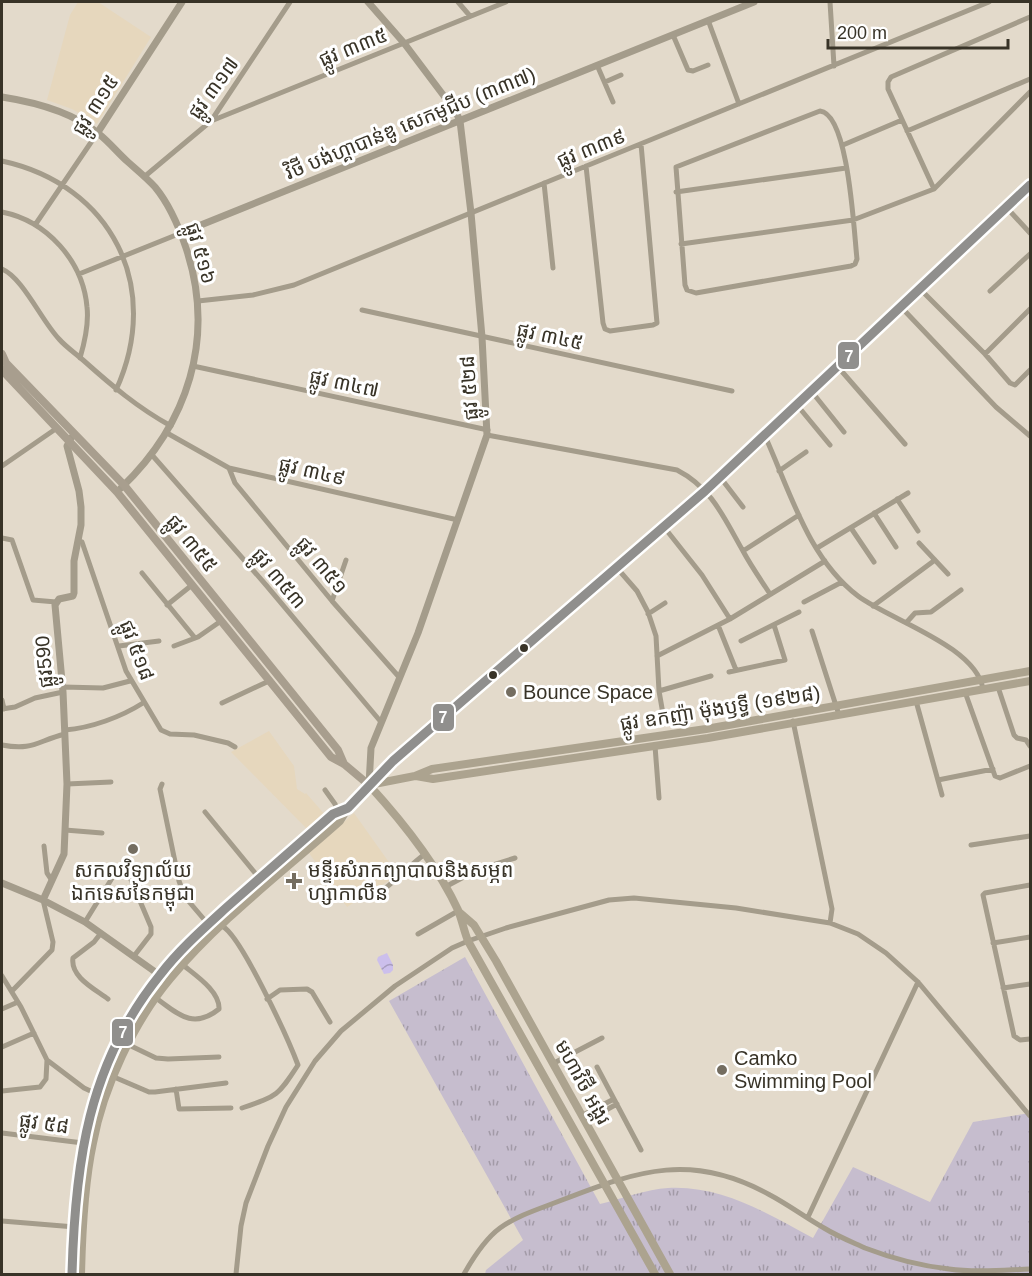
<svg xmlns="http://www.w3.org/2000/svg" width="1032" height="1276" viewBox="0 0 1032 1276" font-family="Helvetica,'Noto Sans Khmer',sans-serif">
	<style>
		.built { fill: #e6d7bd }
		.grass { fill: url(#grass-tufts) }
		.water { fill: url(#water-waves) }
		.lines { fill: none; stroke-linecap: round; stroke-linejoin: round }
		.minor { stroke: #a49c8b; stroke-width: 5 }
		.tertiary { stroke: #a49c8b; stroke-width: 7 }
		.secondary { stroke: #aca38f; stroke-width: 8 }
		.primary { stroke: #a89e8e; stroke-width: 8 }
		.bus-1-casing { stroke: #fff; stroke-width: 14 }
		.bus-1 { stroke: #908f8d; stroke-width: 9 }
		.bus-dot { fill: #383327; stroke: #fff; stroke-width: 2 }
		.poi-dot { fill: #746d60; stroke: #fff; stroke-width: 2 }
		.labels { text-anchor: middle; stroke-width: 6; stroke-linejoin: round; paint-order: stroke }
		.street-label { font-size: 20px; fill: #383327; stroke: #fff }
		.poi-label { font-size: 20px; fill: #383327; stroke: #fff; text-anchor: start }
		.line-badge { stroke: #fff; stroke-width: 2 }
		.badge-label { font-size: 16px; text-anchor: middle; font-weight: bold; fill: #fff }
	</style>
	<defs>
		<pattern id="grass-tufts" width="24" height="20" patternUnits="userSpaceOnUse" patternTransform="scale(1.5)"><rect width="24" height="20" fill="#c6bdce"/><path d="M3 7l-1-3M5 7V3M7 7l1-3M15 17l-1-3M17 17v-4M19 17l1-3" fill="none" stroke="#a29aa7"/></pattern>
		<pattern id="water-waves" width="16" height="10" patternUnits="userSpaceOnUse" patternTransform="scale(1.5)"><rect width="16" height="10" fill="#ccbfec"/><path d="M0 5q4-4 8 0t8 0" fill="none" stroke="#a79cbf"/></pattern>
	</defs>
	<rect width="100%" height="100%" fill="#e3dacb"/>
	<path class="built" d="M 78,2 L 98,2 L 151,37 L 97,124 L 72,109 L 47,100 L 70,15 Z
		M 269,731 L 294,766 L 297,789 L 305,794 L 306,793 L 326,816 L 308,830 L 231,752 Z
		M 354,813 L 398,875 L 347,907 L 309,853 Z"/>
	<path class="grass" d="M 465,957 L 600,1204 C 621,1199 647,1189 668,1188 C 722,1185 768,1214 813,1238 L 853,1167 L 930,1202 L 973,1122 L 1030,1113 L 1030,1274 L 485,1274 L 486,1270 L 523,1240 L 389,1001 Z"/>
	<path class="water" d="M 387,953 L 393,965 L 393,970 L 390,973 L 384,974 L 377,960 L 378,957 Z"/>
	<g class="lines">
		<path class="minor" d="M 458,2 L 470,16
			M 830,2 L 834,66
			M 708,20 L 739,104
			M 673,35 L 688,70 L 693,71 L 708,65
			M 597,65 L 613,102
			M 605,82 L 621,75
			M 820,111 C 849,114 854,234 857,259 L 855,264 L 851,266 L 696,293 L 687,290 L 685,285 L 676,167 Z
			M 211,121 L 506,2
			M 907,131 L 1030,79
			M 843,145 L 902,120
			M 2,161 C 112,185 163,287 116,390
			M 586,166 L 603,323 L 605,329 L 610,331 L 653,325 L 657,323 L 641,144
			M 144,177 L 211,121 L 290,2
			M 544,183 L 553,268
			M 934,189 L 888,89 L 888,82 L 891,77 L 1030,17
			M 676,192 L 846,168
			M 1007,208 L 1030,233
			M 2,212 C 47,221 83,261 87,307 C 89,324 85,341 80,358
			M 35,225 L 98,132
			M 681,244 L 853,220 L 934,189 L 1030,92
			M 2,269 C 23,278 41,320 59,339 C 66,347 75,353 83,360 C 111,385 138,408 171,426
			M 79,274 L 181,233
			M 920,289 L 985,354 L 1010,383 L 1015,385 L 1030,370
			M 990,291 L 1030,254
			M 198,301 L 253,295 L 294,285 L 989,2
			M 901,307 L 996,407 L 1030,436
			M 362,310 L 732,391
			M 985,354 L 1030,309
			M 193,366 L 488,430
			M 838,367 L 905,444
			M 812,392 L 844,432
			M 797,405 L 830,445
			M 167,433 L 229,468 L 458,520
			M 487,435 L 677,470 C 712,488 724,518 743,551 C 751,566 761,580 770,594
			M 765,436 C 790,491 808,558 858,596 C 890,620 976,646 983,689
			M 152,455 L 266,585 L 381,722
			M 2,466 L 57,428
			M 229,468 L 235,483 L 332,601 L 399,677
			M 779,471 L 806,452
			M 720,477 L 743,507
			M 897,499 L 918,531
			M 874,513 L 896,547
			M 664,527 L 702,575 L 730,619
			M 851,528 L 874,562
			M 2,538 L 12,540 L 33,600 L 56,602
			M 78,541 L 82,542 L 126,671 L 161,730 L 170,734 L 194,735 L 228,743 L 235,747
			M 919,543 L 948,574
			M 817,548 L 908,493
			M 743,551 L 799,515
			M 617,568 L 637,591 L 648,612 L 656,636 L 659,691 L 663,714
			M 142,573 L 195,638
			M 332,601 L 346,560
			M 804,602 L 842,582
			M 167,605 L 192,585
			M 873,606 L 935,560
			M 648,614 L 665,603
			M 906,623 L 915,613 L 931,612 L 961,590
			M 718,625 L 736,670
			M 812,631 L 839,715
			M 741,641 L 799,612
			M 119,646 L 159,641
			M 174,646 L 198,637 L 221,621
			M 657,656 L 730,619 L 825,561
			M 729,672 L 785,660 L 774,625
			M 63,687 L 103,688 L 130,681
			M 998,687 L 1014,735 L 1017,738 L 1026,740 L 1030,746
			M 659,691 L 711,676
			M 965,692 L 995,776 L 1000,778 L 1030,766
			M 2,700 L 4,709
			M 916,701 L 942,795
			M 222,703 L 269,681
			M 2,709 L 15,707 L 35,698 L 63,692
			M 793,721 L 832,909 L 830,923
			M 65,730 C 91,728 121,717 143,703
			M 2,745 C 33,751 37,741 65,734
			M 655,746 L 659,798
			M 938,780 L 993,769
			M 67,784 L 111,782
			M 162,784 L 160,789 L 179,881 L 185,897 L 208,924 C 211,925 218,924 222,926 C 241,935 289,1041 298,1065 C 278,1096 277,1096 242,1108
			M 325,790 L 335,804 L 338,812
			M 205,812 L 260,879
			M 65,830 L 102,833
			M 971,845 L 1030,836
			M 44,846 L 47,873 L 51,879
			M 1030,885 L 985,893 L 983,895 L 1014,1036 L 1020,1040 L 1030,1039
			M 445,887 L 477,870 L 515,858
			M 377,894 C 395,883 408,866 425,854
			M 85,922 L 114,875 L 121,867 L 126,868 L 151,927 L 151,934 L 134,956
			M 101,933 L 94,942 L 73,958 C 70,977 95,989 108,999
			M 418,934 L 458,911
			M 993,943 L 1030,937
			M 2,976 L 21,1007 L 47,1060 L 84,1088 L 97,1094
			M 1003,988 L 1030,984
			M 12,991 L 52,950 L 53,942 L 43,900
			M 156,998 C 178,1014 193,1030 219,1009 C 220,991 195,975 183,965
			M 267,999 L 280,990 L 307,989 L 312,992 L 330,1022
			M 2,1009 L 18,1002
			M 129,1045 L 156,1058 L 168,1059 L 219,1057
			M 2,1047 L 34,1033
			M 554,1063 L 602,1038
			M 597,1067 L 641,1150
			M 114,1077 L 149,1092 L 155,1092 L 226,1083
			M 176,1089 L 179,1109 L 231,1108
			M 2,1091 L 40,1087 L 46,1079 L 47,1060
			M 583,1115 L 614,1099
			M 586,1121 L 617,1104
			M 2,1133 L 83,1143
			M 808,1217 L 918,982
			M 2,1221 L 75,1227
			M 236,1274 L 241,1226 L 246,1203 L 268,1146 L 286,1107 L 315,1061 L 341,1031 L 395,986 L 452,948 L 468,941 L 506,928 L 609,900 L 634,898 L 736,908 L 830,923 L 858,934 L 886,953 L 918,982 L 1030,1116
			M 464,1274 C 473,1258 485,1239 500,1228 C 518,1215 542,1208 562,1200 C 639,1170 693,1152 770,1195 C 789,1205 806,1218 824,1228 C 837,1236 852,1242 865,1248 C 891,1258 922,1266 949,1269 C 976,1273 1004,1270 1030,1269"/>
		<path class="tertiary" d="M 368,2 L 404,43 L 456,112 L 460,121 L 471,213 L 482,337 L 487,435 L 418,633 L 371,748 L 369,785
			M 2,97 C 34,102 73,112 99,134 C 109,142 118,153 128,162 C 137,170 147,178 155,187 C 169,204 179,227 186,248 C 216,338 188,424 121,488
			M 98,132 L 182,2
			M 181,233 L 754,2
			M 2,883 L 43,900 L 85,922 L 168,981
			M 43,900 L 64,854 L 67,784 L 63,692 L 55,605 L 59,599 L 73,596 L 74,593 L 74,561 L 81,525 L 81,507 L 79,491 L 67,446 L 71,438"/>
		<path class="secondary" d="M 416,776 L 433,779 L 708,738 L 1030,681
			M 369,785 L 415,776 L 432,769 L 706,729 L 1030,671
			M 369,785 C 401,820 438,867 458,910 C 462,920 464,931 468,941 L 655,1274
			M 459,912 L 474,925 L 496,961 L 670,1274
			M 72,1274 C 73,1233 76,1184 83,1143 C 93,1086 124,1019 160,974 C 185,944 215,918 244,892 C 274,866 304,840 333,814 L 348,808
			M 81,1274 C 82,1231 84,1185 93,1143 C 103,1088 134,1022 170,979 C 219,920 283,872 340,821 L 348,808 L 369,785"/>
		<path class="primary" d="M 2,354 L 6,363 L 124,485 L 338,750 L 344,764
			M 2,370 L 117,492 L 331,757 L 344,764 L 369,785 C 461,693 568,612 666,526 C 791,416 910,299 1030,185"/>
		<g class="bus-1-casing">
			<path id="bus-1" d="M 72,1274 C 75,1163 88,1064 160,975 C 179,950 204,928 227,907 C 262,876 298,845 333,814 L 348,808 L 393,761 L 705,491 L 1030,185"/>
		</g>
		<use href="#bus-1" class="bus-1"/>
	</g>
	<g class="bus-dot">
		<circle cx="524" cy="648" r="5"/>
		<circle cx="493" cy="675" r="5"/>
	</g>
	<g class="poi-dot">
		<circle cx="511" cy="692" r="6"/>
		<circle cx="133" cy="849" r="6"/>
		<path d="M291 872h6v6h6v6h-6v6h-6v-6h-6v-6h6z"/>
		<circle cx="722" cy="1070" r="6"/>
	</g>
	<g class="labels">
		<g class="street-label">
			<text transform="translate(353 47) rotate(-22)" y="7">ផ្លូវ ៣៣៥</text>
			<text transform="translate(213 88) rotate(-54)" y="7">ផ្លូវ ៣១៧</text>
			<text transform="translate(95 105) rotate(-57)" y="7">ផ្លូវ ៣១៥</text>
			<text transform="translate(410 123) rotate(-22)" y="7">វិថី បង់ហ្គាបាន់ឌូ សេកមូជីប (៣៣៧)</text>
			<text transform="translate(591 148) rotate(-22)" y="7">ផ្លូវ ៣៣៩</text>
			<text transform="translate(201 253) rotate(74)" y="7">ផ្លូវ ៥១៦</text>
			<text transform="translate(550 336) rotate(12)" y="7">ផ្លូវ ៣៤៥</text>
			<text transform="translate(344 383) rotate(12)" y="7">ផ្លូវ ៣៤៧</text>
			<text transform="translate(469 388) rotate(-94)" y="7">ផ្លូវ ៥២៨</text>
			<text transform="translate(312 471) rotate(13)" y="7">ផ្លូវ ៣៤៩</text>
			<text transform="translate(192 543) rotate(51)" y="7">ផ្លូវ ៣៥៥</text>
			<text transform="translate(322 565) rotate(50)" y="7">ផ្លូវ ៣៥១</text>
			<text transform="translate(279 578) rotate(50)" y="7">ផ្លូវ ៣៥៣</text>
			<text transform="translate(137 650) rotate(69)" y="7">ផ្លូវ ៥១៨</text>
			<text transform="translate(44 662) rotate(-95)" y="7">ផ្លូវ590</text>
			<text transform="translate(720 708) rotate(-9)" y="7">ផ្លូវ ឧកញ៉ា ម៉ុងឫទ្ធី (១៩២៨)</text>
			<text transform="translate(583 1082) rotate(61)" y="7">មហាវិថី អង្គរ</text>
			<text transform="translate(44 1123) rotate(8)" y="7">ផ្លូវ ៥៨</text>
		</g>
		<g class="poi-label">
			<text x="523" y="699">Bounce Space</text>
			<text x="133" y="877" text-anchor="middle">សកលវិទ្យាល័យ<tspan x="133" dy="23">ឯកទេសនៃកម្ពុជា</tspan></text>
			<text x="308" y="877">មន្ទីរសំរាកព្យាបាលនិងសម្ភព<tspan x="308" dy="23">ហ្សាកាលីន</tspan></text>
			<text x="734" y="1065">Camko<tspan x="734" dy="23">Swimming Pool</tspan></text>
		</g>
	</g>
	<g class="line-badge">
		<rect x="837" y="341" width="23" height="29" rx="6" fill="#908f8d"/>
		<rect x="432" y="703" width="23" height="29" rx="6" fill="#908f8d"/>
		<rect x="111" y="1018" width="23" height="29" rx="6" fill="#908f8d"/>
	</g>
	<g class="badge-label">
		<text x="849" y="362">7</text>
		<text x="443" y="723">7</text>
		<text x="123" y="1038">7</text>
	</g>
	<rect width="1032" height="1276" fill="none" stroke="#383327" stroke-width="6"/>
	<path d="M828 39v9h180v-9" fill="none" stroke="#383327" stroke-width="3"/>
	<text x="837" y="39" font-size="18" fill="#383327" stroke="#ffffff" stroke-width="4.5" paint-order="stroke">200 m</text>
</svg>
